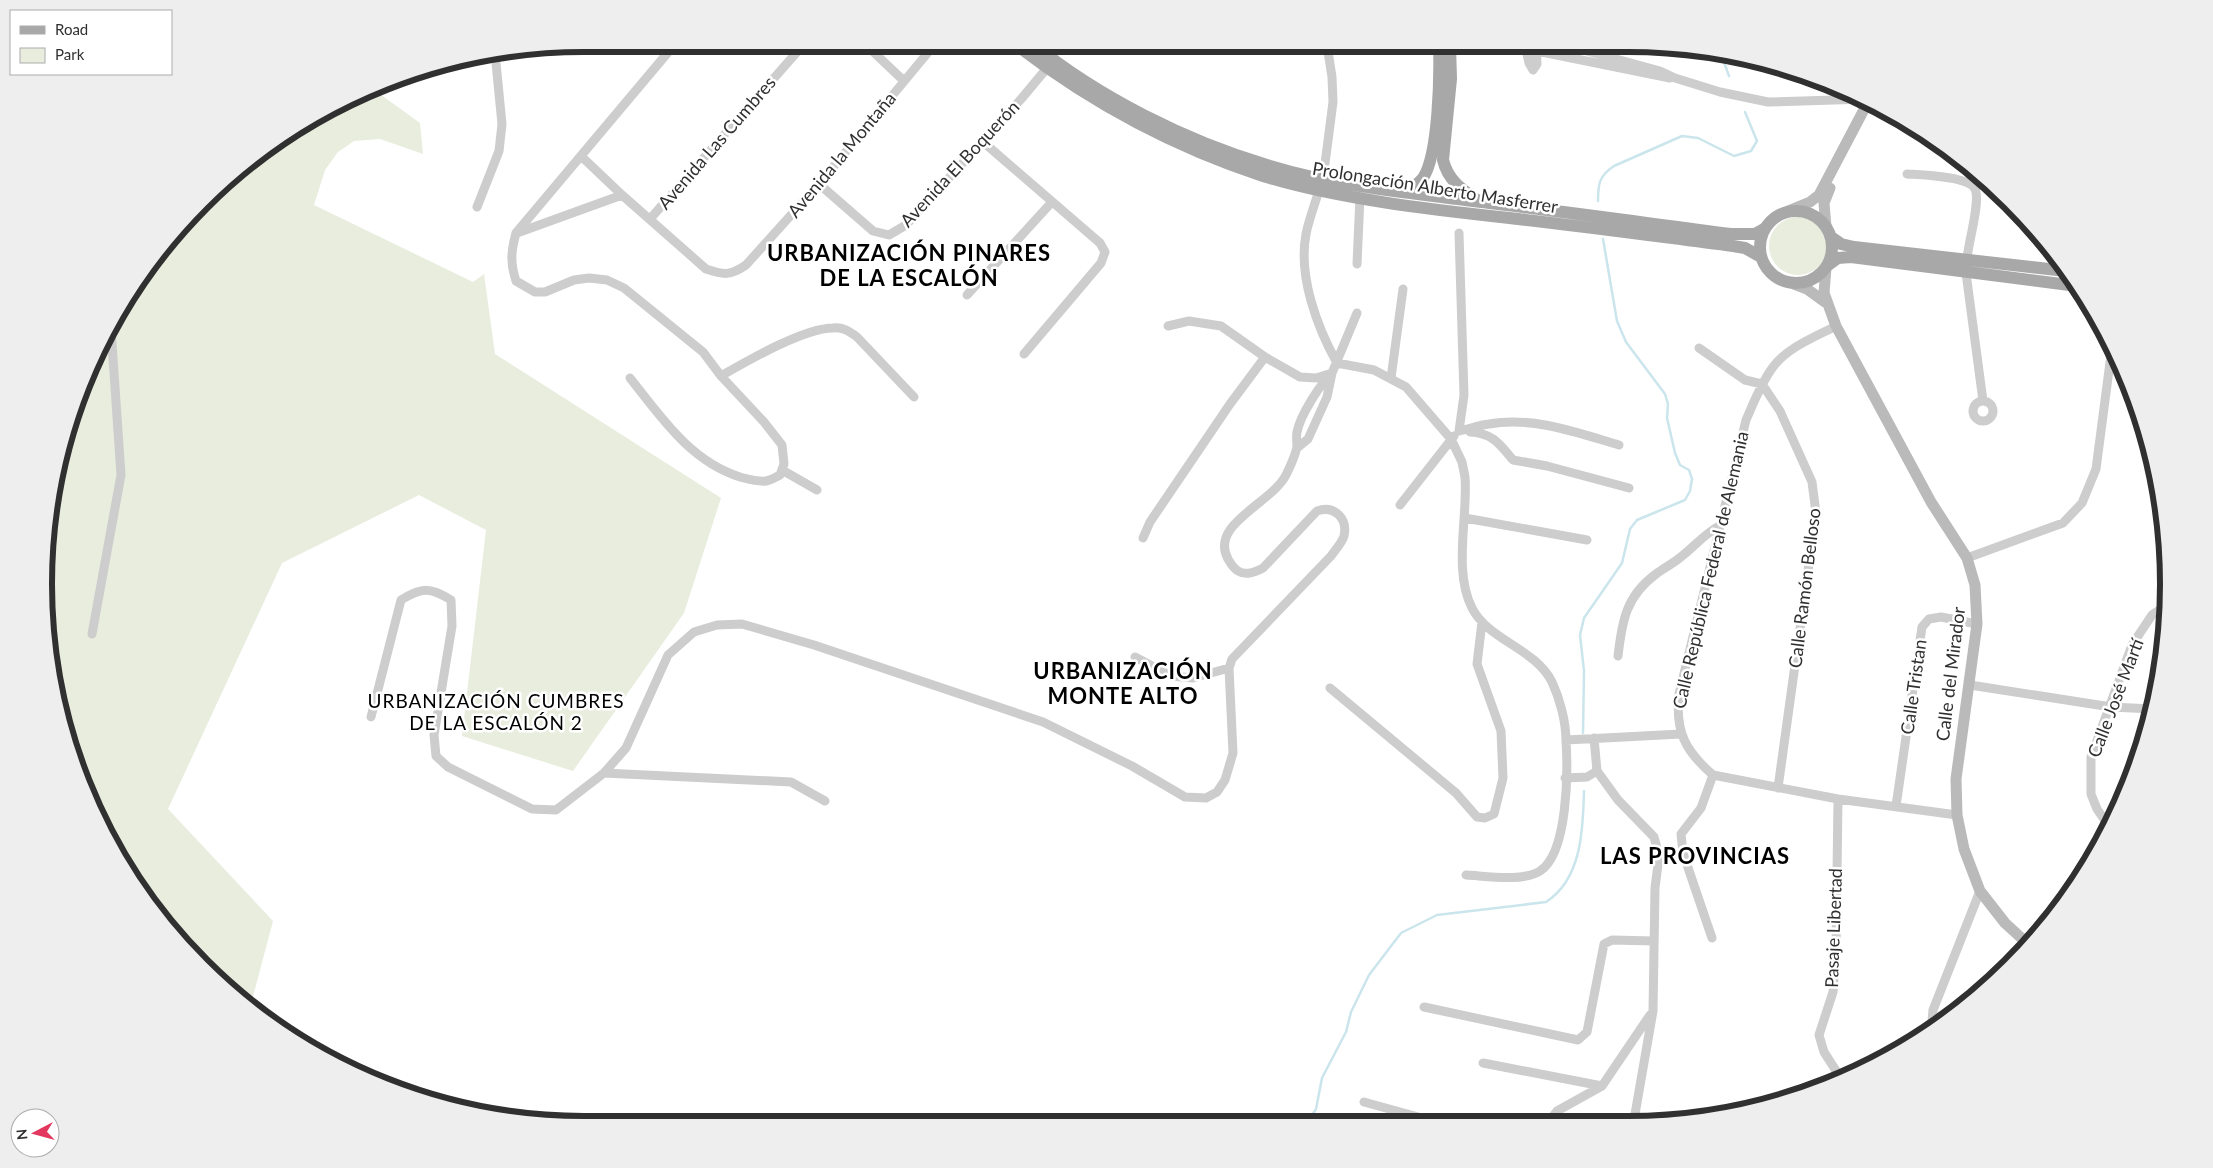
<svg xmlns="http://www.w3.org/2000/svg" width="2213" height="1168" viewBox="0 0 2213 1168" font-family="Lato,sans-serif">
	<style>
		.green { fill: #e8edde }
		.lines { fill: none; stroke-linecap: round; stroke-linejoin: round }
		.stream { stroke: #cbe5ec; stroke-width: 2.5 }
		.street { stroke: #cdcdcd; stroke-width: 9 }
		.secondary { stroke: #bababa; stroke-width: 11 }
		.primary { stroke: #a8a8a8; stroke-width: 12 }
		.labels { text-anchor: middle; stroke-width: 5; stroke-linejoin: round; paint-order: stroke }
		.street-label { font-size: 18px; fill: #303030; stroke: #fff }
		.neighbourhood-label { font-size: 19px; letter-spacing: 1px; fill: #000; stroke: #fff }
		.district-label { font-size: 22px; font-weight: bold; letter-spacing: 1px; fill: #000; stroke: #fff }
		.rim { fill: none; stroke: #303030; stroke-width: 6 }
	</style>
	<rect width="100%" height="100%" fill="#fff"/>
	<path class="green" d="M 373,89 L 420,123 L 423,154 L 380,139 L 354,141 L 338,152 L 325,170 L 314,205 L 473,282 L 484,274 L 495,354 L 721,498 L 684,613 L 573,771 L 462,736 L 486,530 L 419,495 L 282,563 L 168,809 L 273,921 L 250,1008 L 202,966 L 135,884 L 85,791 L 62,724 L 45,620 L 45,548 L 62,444 L 85,377 L 135,284 L 178,228 L 255,156 L 314,116 Z
		M1769 246a29 29 0 1 1 58 0a29 29 0 1 1-58 0Z"/>
	<g class="lines">
		<path class="stream" d="M 1721,54 L 1729,76
			M 1598,201 C 1598,184 1599,176 1614,166 L 1682,136 L 1698,138 L 1734,156 L 1751,151 L 1757,141 L 1745,112
			M 1583,733 L 1584,671 L 1580,635 L 1584,618 L 1622,563 L 1630,529 L 1637,520 L 1685,500 L 1690,491 L 1692,479 L 1689,470 L 1680,465 L 1675,453 L 1667,418 L 1668,404 L 1665,394 L 1626,342 L 1617,321 L 1603,239
			M 1308,1121 L 1316,1109 L 1322,1078 L 1346,1032 L 1351,1012 L 1369,975 L 1401,933 L 1437,915 L 1546,902 C 1582,879 1583,829 1584,791"/>
		<path class="street" d="M 865,44 L 904,81
			M 1525,45 L 1529,63 L 1533,70 L 1537,64 L 1536,45
			M 1565,45 L 1660,71 L 1675,78 L 1720,92 L 1768,102 L 1867,99
			M 1196,48 L 1226,44
			M 1537,51 L 1670,78
			M 982,141 L 1100,243 L 1105,252 L 1101,263 L 1024,354
			M 581,156 L 622,195 L 706,269 C 724,275 730,276 746,265 L 819,184 L 935,44
			M 1907,174 C 1921,175 1968,176 1975,189 C 1981,201 1968,243 1967,259
			M 1323,179 L 1333,102 L 1332,77 L 1327,45
			M 819,184 L 873,231 L 889,235 L 906,225 L 1022,98 L 1047,68
			M 1319,190 C 1315,204 1309,219 1306,234 C 1298,276 1317,327 1337,363 L 1374,370 L 1406,387 L 1451,439 L 1462,462 L 1465,477 C 1468,517 1453,571 1472,608 C 1489,641 1535,648 1552,682 C 1560,699 1566,722 1566,741 C 1568,772 1568,853 1540,871 C 1523,882 1486,876 1466,875
			M 477,207 L 499,151 L 502,124 L 495,53
			M 650,219 L 804,44
			M 517,233 L 622,195
			M 1459,233 L 1464,395 L 1459,431 C 1469,429 1479,425 1489,424 C 1533,416 1578,433 1619,445
			M 1357,264 L 1360,197
			M 1966,273 L 1983,401
			M 967,295 L 1051,203
			M 1168,326 L 1189,321 L 1221,326 L 1265,357 L 1300,377 L 1316,378 L 1329,374
			M 1836,326 C 1815,337 1788,347 1773,367 C 1761,383 1754,402 1746,420 L 1679,694 C 1675,731 1685,751 1713,775 L 1838,799 L 1957,815
			M 1699,348 L 1745,380 L 1762,384 L 1780,411 L 1812,482 L 1816,513 L 1778,788
			M 721,376 C 747,361 804,328 833,328 C 843,327 849,331 857,337 L 914,397
			M 630,378 C 661,417 690,461 740,477 C 748,479 757,482 766,481 C 771,480 776,477 780,475 L 784,464 L 782,445 L 764,422 L 721,376 L 703,352 L 624,288 L 607,280 L 589,278 L 574,280 L 545,292 L 535,292 L 516,281 C 510,263 511,251 516,233 L 675,44
			M 1391,378 L 1403,289
			M1973 411a10 10 0 1 1 20 0a10 10 0 1 1-20 0Z
			M 1470,432 C 1492,433 1499,443 1513,460 L 1547,466 L 1629,488
			M 1297,448 L 1308,439 L 1327,397 L 1332,373 L 1357,313
			M 782,470 L 817,490
			M 1400,505 L 1454,436
			M 1465,518 L 1587,540
			M 1143,538 L 1150,522 L 1230,404 L 1265,357
			M 1967,558 L 2063,523 L 2082,503 L 2096,469 L 2112,347
			M 92,634 L 121,475 L 111,329
			M 1618,656 C 1622,621 1626,596 1656,574 C 1664,568 1674,563 1682,556 C 1695,546 1705,533 1721,525
			M 1135,657 L 1171,676 L 1193,678 L 1229,668
			M 1970,685 L 2111,707 L 2153,709
			M 1330,688 L 1456,793 L 1477,817 L 1485,818 L 1494,814 L 1503,778 L 1501,731 L 1477,664 L 1482,622
			M 371,717 L 401,600 C 422,587 430,587 451,600 L 452,626 L 434,735 L 436,756 L 448,767 L 532,809 L 556,810 L 604,773 L 626,748 L 668,655 L 694,632 L 717,625 L 742,624 L 814,645 L 1043,722 L 1132,766 L 1185,797 L 1206,798 L 1217,792 L 1225,780 L 1233,753 L 1229,668 L 1232,659 L 1331,556 C 1335,550 1342,543 1344,536 C 1348,518 1334,505 1317,511 L 1263,568 C 1255,572 1246,576 1238,571 C 1233,568 1231,564 1228,559 C 1209,524 1271,504 1286,475 C 1290,467 1295,456 1297,447 C 1297,442 1296,437 1297,432 C 1300,416 1320,384 1332,373
			M 1594,738 L 1597,771 L 1618,800 L 1654,837 L 1659,856 L 1655,888 L 1653,1011 L 1634,1120
			M 1566,740 L 1681,734
			M 604,773 L 791,782 L 825,801
			M 1565,778 L 1587,777 L 1597,771
			M 1838,799 L 1836,948 L 1833,992 L 1819,1035 L 1824,1052 L 1842,1080
			M 1896,806 L 1922,627 L 1929,619 L 1941,617 L 1977,624
			M 2110,828 L 2097,809 L 2091,794 L 2091,757 L 2132,645 L 2152,615 L 2168,604
			M 1712,938 L 1683,853 L 1681,834 L 1701,808 L 1713,775
			M 1424,1007 L 1578,1040 L 1587,1032 L 1604,944 L 1612,940 L 1654,941
			M 1931,1032 L 1933,1010 L 1980,891
			M 1483,1063 L 1602,1086
			M 1364,1102 L 1429,1120
			M 1550,1120 L 1557,1111 L 1602,1086 L 1650,1015"/>
		<path class="secondary" d="M 1788,211 L 1810,202 L 1819,195 L 1869,100
			M 1826,227 L 1824,203 L 1830,188
			M 1826,268 L 1824,293 L 1836,326 L 1931,502 L 1967,558 L 1975,585 L 1977,624 L 1956,779 L 1957,815 L 1964,849 L 1980,891 L 2005,923 L 2029,945
			M 1794,284 L 1807,289 L 1825,302"/>
		<path class="primary" d="M 1015,44 C 1089,101 1174,147 1263,176 C 1341,200 1436,210 1518,219 C 1590,227 1662,237 1733,246 L 1745,248 L 1761,257
			M 1033,44 C 1098,97 1186,141 1267,165 C 1342,188 1421,194 1498,204 C 1576,213 1653,224 1731,234 L 1755,234 L 1764,229
			M 1450,45 L 1451,79 L 1443,160 C 1448,180 1461,189 1477,200
			M 1400,191 C 1410,189 1417,186 1423,178 C 1439,154 1440,74 1439,45
			M1760 247a36 36 0 1 1 72 0a36 36 0 1 1-72 0Z
			M 1831,237 L 1841,244 L 1854,247 L 2066,271
			M 1827,266 L 1838,258 L 1851,257 L 2077,286"/>
	</g>
	<g class="labels">
		<g class="street-label">
			<text transform="translate(717 143) rotate(-49)" y="6">Avenida Las Cumbres</text>
			<text transform="translate(842 155) rotate(-50)" y="6">Avenida la Montaña</text>
			<text transform="translate(960 164) rotate(-47)" y="6">Avenida El Boquerón</text>
			<text transform="translate(1435 188) rotate(9)" y="6">Prolongación Alberto Masferrer</text>
			<text transform="translate(1711 570) rotate(-77)" y="6">Calle República Federal de Alemania</text>
			<text transform="translate(1805 588) rotate(-83)" y="6">Calle Ramón Belloso</text>
			<text transform="translate(1951 674) rotate(-83)" y="6">Calle del Mirador</text>
			<text transform="translate(1914 687) rotate(-82)" y="6">Calle Tristan</text>
			<text transform="translate(2116 698) rotate(-69)" y="6">Calle José Martí</text>
			<text transform="translate(1834 928) rotate(-88)" y="6">Pasaje Libertad</text>
		</g>
		<g class="neighbourhood-label">
			<text x="496" y="708">URBANIZACIÓN CUMBRES<tspan x="496" dy="22">DE LA ESCALÓN 2</tspan></text>
		</g>
		<g class="district-label">
			<text x="909" y="261">URBANIZACIÓN PINARES<tspan x="909" dy="25">DE LA ESCALÓN</tspan></text>
			<text x="1123" y="679">URBANIZACIÓN<tspan x="1123" dy="25">MONTE ALTO</tspan></text>
			<text x="1695" y="864">LAS PROVINCIAS</text>
		</g>
	</g>
	<path d="M0 0H2213V1168H0ZM584 52H1628A532 532 0 0 1 2160 584V584A532 532 0 0 1 1628 1116H584A532 532 0 0 1 52 584V584A532 532 0 0 1 584 52Z" fill="#eee" fill-rule="evenodd"/>
	<path class="rim" d="M584 52H1628A532 532 0 0 1 2160 584V584A532 532 0 0 1 1628 1116H584A532 532 0 0 1 52 584V584A532 532 0 0 1 584 52Z"/>
	<rect x="10" y="10" width="162" height="65" fill="#ffffff" stroke="#acacac"/>
	<rect x="20" y="26" width="25" height="8" fill="#a8a8a8" stroke="#acacac"/>
	<text x="55" y="35" font-size="15" fill="#303030">Road</text>
	<rect x="20" y="48" width="25" height="15" fill="#e8edde" stroke="#acacac"/>
	<text x="55" y="60" font-size="15" fill="#303030">Park</text>
	<g transform="translate(35 1133) rotate(264)"><circle r="24" fill="#ffffff" stroke="#acacac"/>
	<path d="M0-4L9 19L0 12L-9 19Z" fill="#e2375f"/>
	<text y="-8" font-size="14" font-weight="bold" text-anchor="middle" fill="#303030">N</text>
	</g>
</svg>
